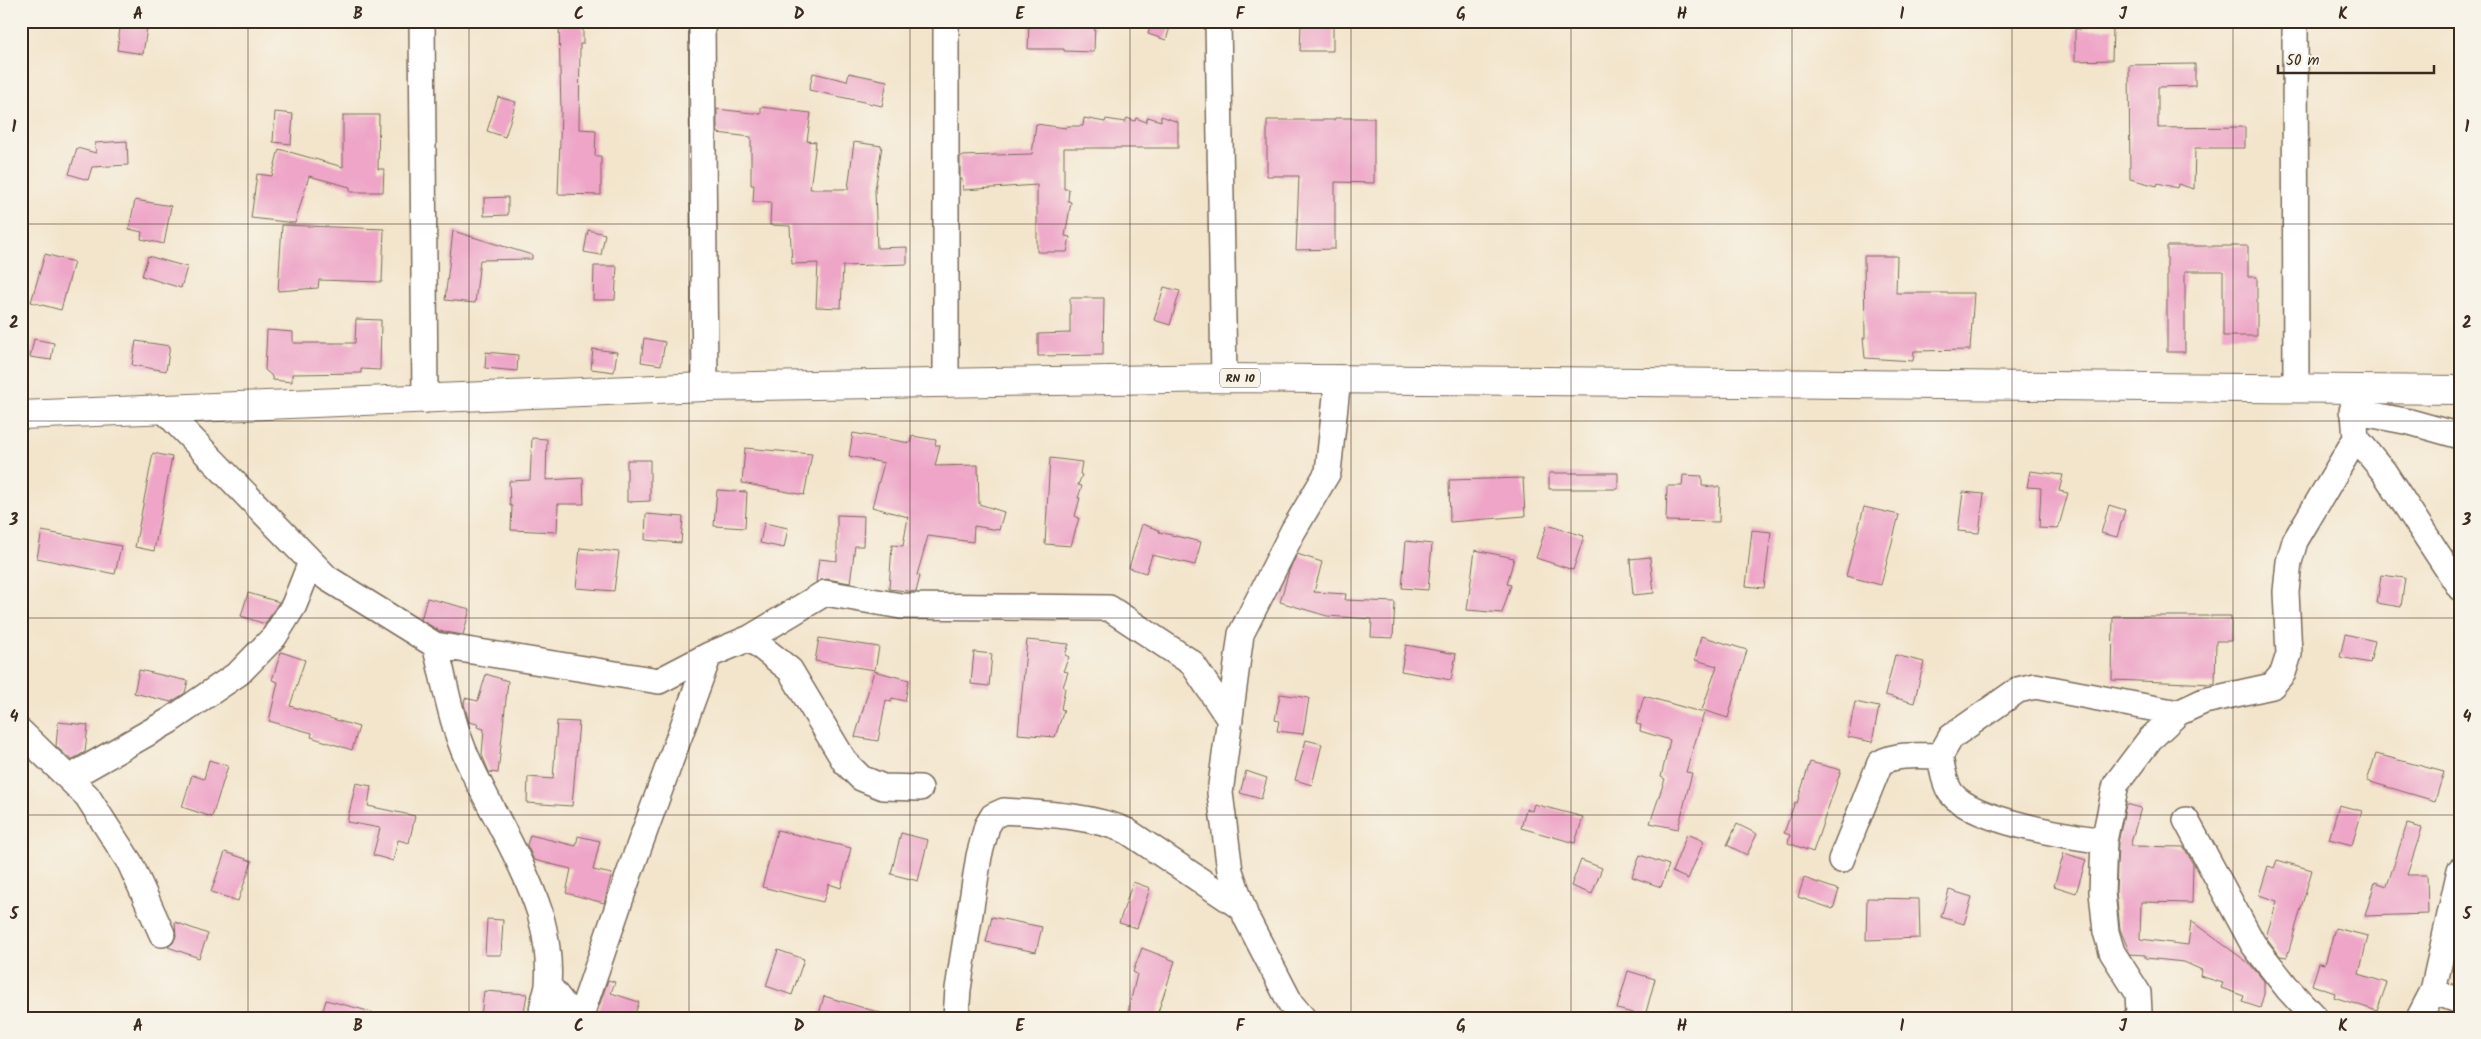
<svg xmlns="http://www.w3.org/2000/svg" width="2481" height="1039" viewBox="0 0 2481 1039" font-family="Kalam,sans-serif">
	<style>
		.building { fill: #eea5c7 }
		.lines { fill: none; stroke-linecap: round; stroke-linejoin: round }
		.minor-casing { stroke: #7b6b5b; stroke-width: 28 }
		.major-casing { stroke: #7b6b5b; stroke-width: 30 }
		.minor { stroke: #fff; stroke-width: 25 }
		.major { stroke: #fff; stroke-width: 28 }
		.grid { fill: none; stroke: #3b2a1e; stroke-width: 1; stroke-opacity: 0.55 }
		.labels { text-anchor: middle; stroke-width: 4; stroke-linejoin: round; paint-order: stroke }
		.shield { fill: #f7f3e8; stroke: #73665b; stroke-width: 1 }
		.shield-label { font-size: 12px; font-weight: bold; fill: #3b2a1e }
		.neatline { fill: none; stroke: #3b2a1e; stroke-width: 2 }
		.grid-label { font-size: 16px; text-anchor: middle; font-weight: bold; fill: #3b2a1e }
	</style>
	<rect width="100%" height="100%" fill="#f7f3e8"/>
	<filter id="ink" filterUnits="userSpaceOnUse"><feTurbulence type="fractalNoise" baseFrequency=".02" numOctaves="2"/><feDisplacementMap in="SourceGraphic" scale="10" xChannelSelector="R" yChannelSelector="G"/><feConvolveMatrix kernelMatrix="1 2 1 2 8 2 1 2 1" color-interpolation-filters="sRGB"/></filter>
	<filter id="wash" filterUnits="userSpaceOnUse"><feTurbulence type="fractalNoise" baseFrequency=".0096" numOctaves="4" result="noise"/><feDisplacementMap in="SourceGraphic" scale="20" xChannelSelector="R" yChannelSelector="G"/><feGaussianBlur stdDeviation="1.12" result="paint"/><feColorMatrix in="noise" values="0 0 0 0 0 0 0 0 0 0 0 0 0 0 0 0 0 1.4 0 .05"/><feComposite in="paint" operator="in"/></filter>
	<g filter="url(#wash)">
		<rect width="100%" height="100%" fill="#f3e5cc"/>
		<g id="blocks">
			<path class="building" d="M 121,21 L 148,21 L 143,54 L 117,50 Z
				M 559,21 L 583,21 L 583,44 L 580,44 L 579,129 L 596,130 L 595,156 L 601,156 L 601,195 L 558,194 L 561,113 Z
				M 1029,21 L 1095,21 L 1094,52 L 1064,51 L 1064,49 L 1028,49 Z
				M 1152,21 L 1172,21 L 1166,40 L 1148,34 Z
				M 1306,21 L 1326,21 L 1326,24 L 1333,24 L 1333,51 L 1300,51 L 1301,24 L 1306,24 Z
				M 2075,29 L 2113,29 L 2112,60 L 2075,61 Z
				M 2195,64 L 2195,86 L 2158,87 L 2158,128 L 2245,127 L 2245,148 L 2195,148 L 2194,189 L 2178,184 L 2177,188 L 2158,183 L 2157,186 L 2130,179 L 2129,65 Z
				M 813,73 L 847,81 L 849,73 L 887,81 L 882,106 L 809,90 Z
				M 498,97 L 516,102 L 505,137 L 487,131 Z
				M 761,107 L 811,113 L 807,141 L 816,142 L 810,189 L 848,189 L 854,142 L 882,146 L 875,190 L 877,248 L 907,247 L 907,264 L 843,266 L 841,308 L 816,307 L 818,263 L 792,264 L 790,226 L 770,225 L 771,202 L 753,202 L 754,185 L 751,185 L 751,137 L 717,133 L 717,109 L 761,114 Z
				M 275,112 L 293,114 L 291,144 L 273,142 Z
				M 343,115 L 379,115 L 378,169 L 384,169 L 383,192 L 350,192 L 350,187 L 309,176 L 295,223 L 251,218 L 257,174 L 272,176 L 279,149 L 343,167 Z
				M 1161,116 L 1178,122 L 1178,148 L 1064,148 L 1064,189 L 1069,189 L 1068,201 L 1071,202 L 1065,236 L 1070,237 L 1067,252 L 1037,252 L 1037,185 L 963,190 L 962,179 L 960,179 L 960,156 L 1032,154 L 1036,124 L 1066,128 L 1067,126 L 1083,126 L 1084,118 L 1105,122 L 1106,119 L 1125,122 L 1127,118 L 1135,121 L 1136,118 L 1146,122 L 1148,117 L 1161,121 Z
				M 1335,118 L 1374,118 L 1374,183 L 1335,182 L 1335,249 L 1296,250 L 1299,176 L 1267,176 L 1267,120 L 1334,120 Z
				M 127,141 L 128,165 L 92,167 L 88,180 L 69,174 L 77,148 L 96,153 L 95,143 Z
				M 508,197 L 508,215 L 484,216 L 484,198 Z
				M 135,200 L 171,206 L 164,244 L 141,239 L 142,232 L 129,229 Z
				M 282,225 L 384,229 L 382,282 L 319,280 L 318,288 L 278,291 Z
				M 588,230 L 605,234 L 601,255 L 584,252 Z
				M 453,231 L 532,255 L 532,259 L 480,260 L 475,303 L 445,300 Z
				M 2167,246 L 2248,246 L 2248,277 L 2257,277 L 2257,336 L 2223,336 L 2223,271 L 2185,271 L 2185,352 L 2167,352 Z
				M 45,254 L 74,262 L 61,310 L 31,302 Z
				M 148,256 L 187,267 L 181,288 L 142,276 Z
				M 1864,256 L 1897,256 L 1896,293 L 1974,293 L 1970,350 L 1914,351 L 1913,361 L 1865,358 L 1863,338 L 1865,338 Z
				M 594,266 L 617,266 L 615,300 L 593,300 Z
				M 1164,287 L 1180,291 L 1170,325 L 1154,320 Z
				M 1070,298 L 1104,298 L 1103,355 L 1038,356 L 1038,334 L 1070,333 Z
				M 356,319 L 381,320 L 380,370 L 361,369 L 361,373 L 292,374 L 292,382 L 273,380 L 271,375 L 265,370 L 267,330 L 293,332 L 293,343 L 355,343 Z
				M 644,338 L 665,342 L 661,365 L 641,362 Z
				M 34,339 L 54,343 L 51,360 L 30,357 Z
				M 136,341 L 170,346 L 166,371 L 132,365 Z
				M 593,349 L 617,352 L 614,372 L 591,369 Z
				M 486,352 L 518,355 L 517,371 L 485,368 Z
				M 853,433 L 910,443 L 912,436 L 936,440 L 935,445 L 940,445 L 935,466 L 978,465 L 979,504 L 1004,512 L 999,530 L 974,526 L 973,542 L 928,536 L 917,575 L 920,576 L 916,592 L 889,589 L 892,545 L 903,546 L 908,517 L 872,507 L 884,463 L 849,456 Z
				M 532,438 L 547,439 L 546,480 L 583,478 L 584,504 L 558,504 L 557,532 L 511,530 L 512,506 L 510,506 L 509,481 L 530,480 Z
				M 745,448 L 812,454 L 804,495 L 742,483 Z
				M 153,453 L 172,457 L 154,551 L 135,547 Z
				M 1050,458 L 1082,462 L 1080,474 L 1082,475 L 1078,485 L 1082,486 L 1078,498 L 1080,498 L 1075,516 L 1079,518 L 1071,546 L 1045,544 Z
				M 627,460 L 650,460 L 650,501 L 627,502 Z
				M 2030,471 L 2063,475 L 2059,491 L 2068,493 L 2058,529 L 2039,528 L 2041,488 L 2027,487 Z
				M 1549,473 L 1618,473 L 1618,489 L 1549,489 Z
				M 1683,475 L 1702,476 L 1702,486 L 1720,487 L 1719,522 L 1666,521 L 1667,486 L 1682,486 Z
				M 1523,478 L 1525,516 L 1450,522 L 1449,480 Z
				M 717,490 L 747,492 L 745,528 L 714,526 Z
				M 1963,492 L 1984,494 L 1979,533 L 1958,531 Z
				M 2109,505 L 2125,510 L 2117,537 L 2101,533 Z
				M 1864,507 L 1899,515 L 1881,585 L 1846,576 Z
				M 646,514 L 683,517 L 681,543 L 645,540 Z
				M 837,515 L 864,516 L 863,546 L 855,546 L 850,583 L 827,579 L 816,582 L 819,559 L 837,561 Z
				M 764,523 L 788,528 L 784,548 L 760,543 Z
				M 1142,524 L 1159,530 L 1159,532 L 1201,542 L 1195,565 L 1152,555 L 1146,573 L 1129,568 Z
				M 1547,525 L 1584,536 L 1573,570 L 1536,558 Z
				M 1752,530 L 1771,532 L 1764,588 L 1746,586 Z
				M 42,531 L 121,546 L 115,574 L 37,558 Z
				M 1406,541 L 1432,544 L 1428,590 L 1402,588 Z
				M 580,548 L 619,552 L 614,591 L 576,588 Z
				M 1475,550 L 1514,558 L 1507,584 L 1511,585 L 1502,613 L 1467,610 Z
				M 1297,554 L 1322,562 L 1314,592 L 1346,594 L 1345,600 L 1395,602 L 1393,638 L 1371,637 L 1372,619 L 1327,616 L 1280,602 L 1289,571 Z
				M 1650,557 L 1654,593 L 1633,595 L 1630,559 Z
				M 2381,575 L 2405,578 L 2401,607 L 2377,603 Z
				M 248,593 L 279,602 L 265,624 L 241,616 Z
				M 427,598 L 470,609 L 463,635 L 440,631 L 421,620 Z
				M 2113,616 L 2231,616 L 2231,641 L 2216,641 L 2215,684 L 2112,680 Z
				M 2345,634 L 2375,641 L 2370,663 L 2340,657 Z
				M 1701,636 L 1747,650 L 1728,718 L 1702,710 L 1717,666 L 1695,660 Z
				M 819,638 L 879,647 L 875,670 L 815,661 Z
				M 1027,640 L 1069,644 L 1065,655 L 1069,657 L 1063,671 L 1068,672 L 1063,687 L 1065,688 L 1061,709 L 1064,710 L 1055,737 L 1018,734 Z
				M 1406,645 L 1456,654 L 1451,680 L 1401,671 Z
				M 281,652 L 305,660 L 290,706 L 359,727 L 352,750 L 311,737 L 312,733 L 269,721 L 278,682 L 272,680 Z
				M 974,652 L 992,654 L 989,686 L 971,684 Z
				M 1895,655 L 1924,662 L 1914,703 L 1885,695 Z
				M 139,670 L 188,681 L 185,693 L 171,702 L 134,693 Z
				M 874,671 L 909,680 L 905,701 L 892,698 L 891,702 L 886,700 L 878,741 L 855,737 Z
				M 486,674 L 508,681 L 498,773 L 489,772 L 482,755 L 484,729 L 477,727 L 478,724 L 469,722 L 464,704 L 465,698 L 478,701 Z
				M 1280,694 L 1309,698 L 1303,734 L 1277,731 L 1279,721 L 1275,720 Z
				M 1644,696 L 1704,713 L 1686,772 L 1692,773 L 1678,829 L 1650,823 L 1665,779 L 1661,777 L 1670,740 L 1640,731 L 1641,725 L 1636,724 Z
				M 1855,702 L 1879,707 L 1872,742 L 1848,737 Z
				M 557,721 L 579,722 L 572,806 L 527,803 L 528,777 L 553,779 Z
				M 58,722 L 88,725 L 85,752 L 71,760 L 56,746 Z
				M 1306,740 L 1322,744 L 1312,785 L 1295,780 Z
				M 2376,754 L 2444,772 L 2435,801 L 2367,781 Z
				M 209,760 L 228,766 L 212,817 L 182,807 L 192,775 L 204,779 Z
				M 1810,762 L 1841,770 L 1813,852 L 1788,843 L 1790,835 L 1784,833 L 1795,802 L 1797,803 Z
				M 1246,771 L 1267,778 L 1261,799 L 1240,793 Z
				M 356,783 L 371,786 L 368,806 L 415,816 L 409,843 L 398,840 L 393,861 L 373,855 L 380,828 L 347,822 Z
				M 1534,804 L 1583,817 L 1575,843 L 1521,828 L 1526,809 L 1532,811 Z
				M 2126,804 L 2141,808 L 2130,846 L 2184,847 L 2193,864 L 2192,903 L 2141,902 L 2140,939 L 2188,945 L 2191,921 L 2250,964 L 2264,981 L 2264,994 L 2260,1008 L 2242,1002 L 2244,996 L 2221,988 L 2223,983 L 2200,976 L 2202,970 L 2184,962 L 2145,958 L 2145,955 L 2130,954 L 2120,929 L 2116,892 L 2118,843 Z
				M 2339,805 L 2362,811 L 2352,845 L 2329,839 Z
				M 1737,824 L 1757,834 L 1747,855 L 1727,845 Z
				M 2407,824 L 2422,828 L 2407,875 L 2427,875 L 2428,914 L 2365,916 L 2375,882 L 2387,886 Z
				M 777,830 L 851,848 L 841,888 L 829,884 L 823,902 L 762,887 Z
				M 901,833 L 928,840 L 918,881 L 891,874 Z
				M 1687,834 L 1704,841 L 1688,879 L 1672,872 Z
				M 530,835 L 576,846 L 578,836 L 600,841 L 593,870 L 612,874 L 604,903 L 566,893 L 571,869 L 534,860 L 527,845 Z
				M 225,852 L 252,861 L 238,901 L 211,892 Z
				M 2064,853 L 2086,860 L 2076,893 L 2054,886 Z
				M 1640,855 L 1669,865 L 1661,887 L 1632,877 Z
				M 1581,860 L 1602,868 L 1592,894 L 1571,886 Z
				M 2277,860 L 2312,870 L 2287,957 L 2280,956 L 2266,937 L 2277,901 L 2259,895 L 2268,866 L 2274,868 Z
				M 1804,878 L 1839,890 L 1833,909 L 1798,897 Z
				M 1133,882 L 1150,888 L 1137,928 L 1119,923 Z
				M 1949,890 L 1972,897 L 1964,924 L 1941,917 Z
				M 1867,898 L 1919,899 L 1920,938 L 1866,940 Z
				M 992,917 L 1042,927 L 1036,952 L 986,942 Z
				M 487,919 L 503,920 L 501,955 L 485,955 Z
				M 175,922 L 208,934 L 199,958 L 168,947 L 173,943 L 176,936 Z
				M 2335,928 L 2368,936 L 2359,974 L 2387,983 L 2377,1011 L 2334,997 L 2335,993 L 2312,985 L 2319,963 L 2325,964 Z
				M 1142,948 L 1175,961 L 1156,1018 L 1127,1016 L 1137,974 L 1133,972 Z
				M 778,950 L 804,959 L 792,995 L 766,986 Z
				M 1628,971 L 1655,979 L 1645,1016 L 1617,1009 Z
				M 608,980 L 615,982 L 611,993 L 639,1002 L 634,1018 L 595,1018 Z
				M 484,991 L 527,994 L 523,1018 L 481,1016 Z
				M 824,996 L 884,1014 L 883,1018 L 818,1018 Z
				M 326,1000 L 372,1012 L 372,1018 L 321,1018 Z"/>
		</g>
	</g>
	<g filter="url(#ink)">
		<use href="#blocks" fill-opacity="0" stroke="#7b6b5b" stroke-width="1"/>
		<g class="lines">
			<g class="minor-casing">
				<path id="minor" d="M 422,21 L 425,400
					M 702,21 L 705,387
					M 946,21 L 946,383
					M 1218,21 L 1224,378
					M 2295,21 L 2296,388
					M 2352,388 L 2356,438 L 2384,472 L 2460,588
					M 162,408 L 327,578 L 435,645 L 659,681 L 709,655 L 750,638 L 825,593 L 901,606 L 1109,608 L 1192,663 L 1230,720
					M 2352,411 L 2410,422 L 2460,436
					M 750,638 L 790,670 L 845,762 L 861,778 L 883,787 L 920,788
					M 435,645 C 445,682 451,723 467,758 C 490,810 522,858 540,913 C 546,934 550,962 548,985 C 547,996 540,1005 543,1018
					M 21,732 L 87,796 L 130,863 L 162,934
					M 69,778 L 169,721 L 239,673 L 274,637 L 294,605 L 311,562
					M 2186,820 L 2253,944 L 2289,990 L 2315,1018
					M 2104,841 C 2068,836 1973,821 1951,793 C 1944,783 1942,767 1940,756 L 1951,737 L 2018,690 L 2035,686 L 2178,713
					M 1841,860 L 1880,763 C 1897,753 1921,756 1940,756
					M 548,985 L 574,1018
					M 2433,991 L 2460,1001
					M 580,1018 L 629,874 L 709,655
					M 956,1018 L 958,989 L 979,856 L 987,826 L 993,816 L 1004,811 C 1045,814 1088,815 1127,831 L 1243,909
					M 1303,1018 L 1291,1004 L 1246,917 L 1230,871 L 1220,793 L 1241,634 L 1293,531 L 1328,472 L 1338,378
					M 2136,1018 L 2139,1012 L 2138,993 L 2112,952 L 2106,932 L 2102,892 L 2104,841 L 2116,784 L 2150,739 L 2178,713 L 2204,701 L 2272,686 L 2283,673 L 2289,654 L 2286,592 L 2289,562 L 2295,541 L 2356,438
					M 2419,1018 L 2433,991 L 2460,870"/>
			</g>
			<g class="major-casing">
				<path id="major" d="M 21,415 L 705,387 L 1224,378 L 2460,390"/>
			</g>
			<use href="#minor" class="minor"/>
			<use href="#major" class="major"/>
		</g>
	</g>
	<path class="grid" d="M 248,21 L 248,1018M 469,21 L 469,1018M 689,21 L 689,1018M 910,21 L 910,1018M 1130,21 L 1130,1018M 1351,21 L 1351,1018M 1571,21 L 1571,1018M 1792,21 L 1792,1018M 2012,21 L 2012,1018M 2233,21 L 2233,1018M 21,224 L 2460,224M 21,421 L 2460,421M 21,618 L 2460,618M 21,815 L 2460,815"/>
	<g class="labels">
		<rect class="shield" x="1220" y="368.5" width="40" height="19" rx="4"/>
		<g class="shield-label">
			<text x="1240" y="382">RN 10</text>
		</g>
	</g>
	<rect width="2481" height="1039" fill="none" stroke="#f7f3e8" stroke-width="55"/>
	<path d="M2278 65v8h156v-8" fill="none" stroke="#3b2a1e" stroke-width="2.5"/>
	<text x="2286" y="65" font-size="15" fill="#3b2a1e" stroke="#f7f3e8" stroke-width="4" paint-order="stroke">50 m</text>
	<rect x="28" y="28" width="2426" height="984" class="neatline"/>
	<g class="grid-label">
		<text x="138" y="19">A</text>
		<text x="358" y="19">B</text>
		<text x="579" y="19">C</text>
		<text x="799" y="19">D</text>
		<text x="1020" y="19">E</text>
		<text x="1240" y="19">F</text>
		<text x="1461" y="19">G</text>
		<text x="1682" y="19">H</text>
		<text x="1902" y="19">I</text>
		<text x="2123" y="19">J</text>
		<text x="2343" y="19">K</text>
		<text x="14" y="132">1</text>
		<text x="2467" y="132">1</text>
		<text x="14" y="328">2</text>
		<text x="2467" y="328">2</text>
		<text x="14" y="525">3</text>
		<text x="2467" y="525">3</text>
		<text x="14" y="722">4</text>
		<text x="2467" y="722">4</text>
		<text x="14" y="919">5</text>
		<text x="2467" y="919">5</text>
		<text x="138" y="1031">A</text>
		<text x="358" y="1031">B</text>
		<text x="579" y="1031">C</text>
		<text x="799" y="1031">D</text>
		<text x="1020" y="1031">E</text>
		<text x="1240" y="1031">F</text>
		<text x="1461" y="1031">G</text>
		<text x="1682" y="1031">H</text>
		<text x="1902" y="1031">I</text>
		<text x="2123" y="1031">J</text>
		<text x="2343" y="1031">K</text>
	</g>
</svg>
